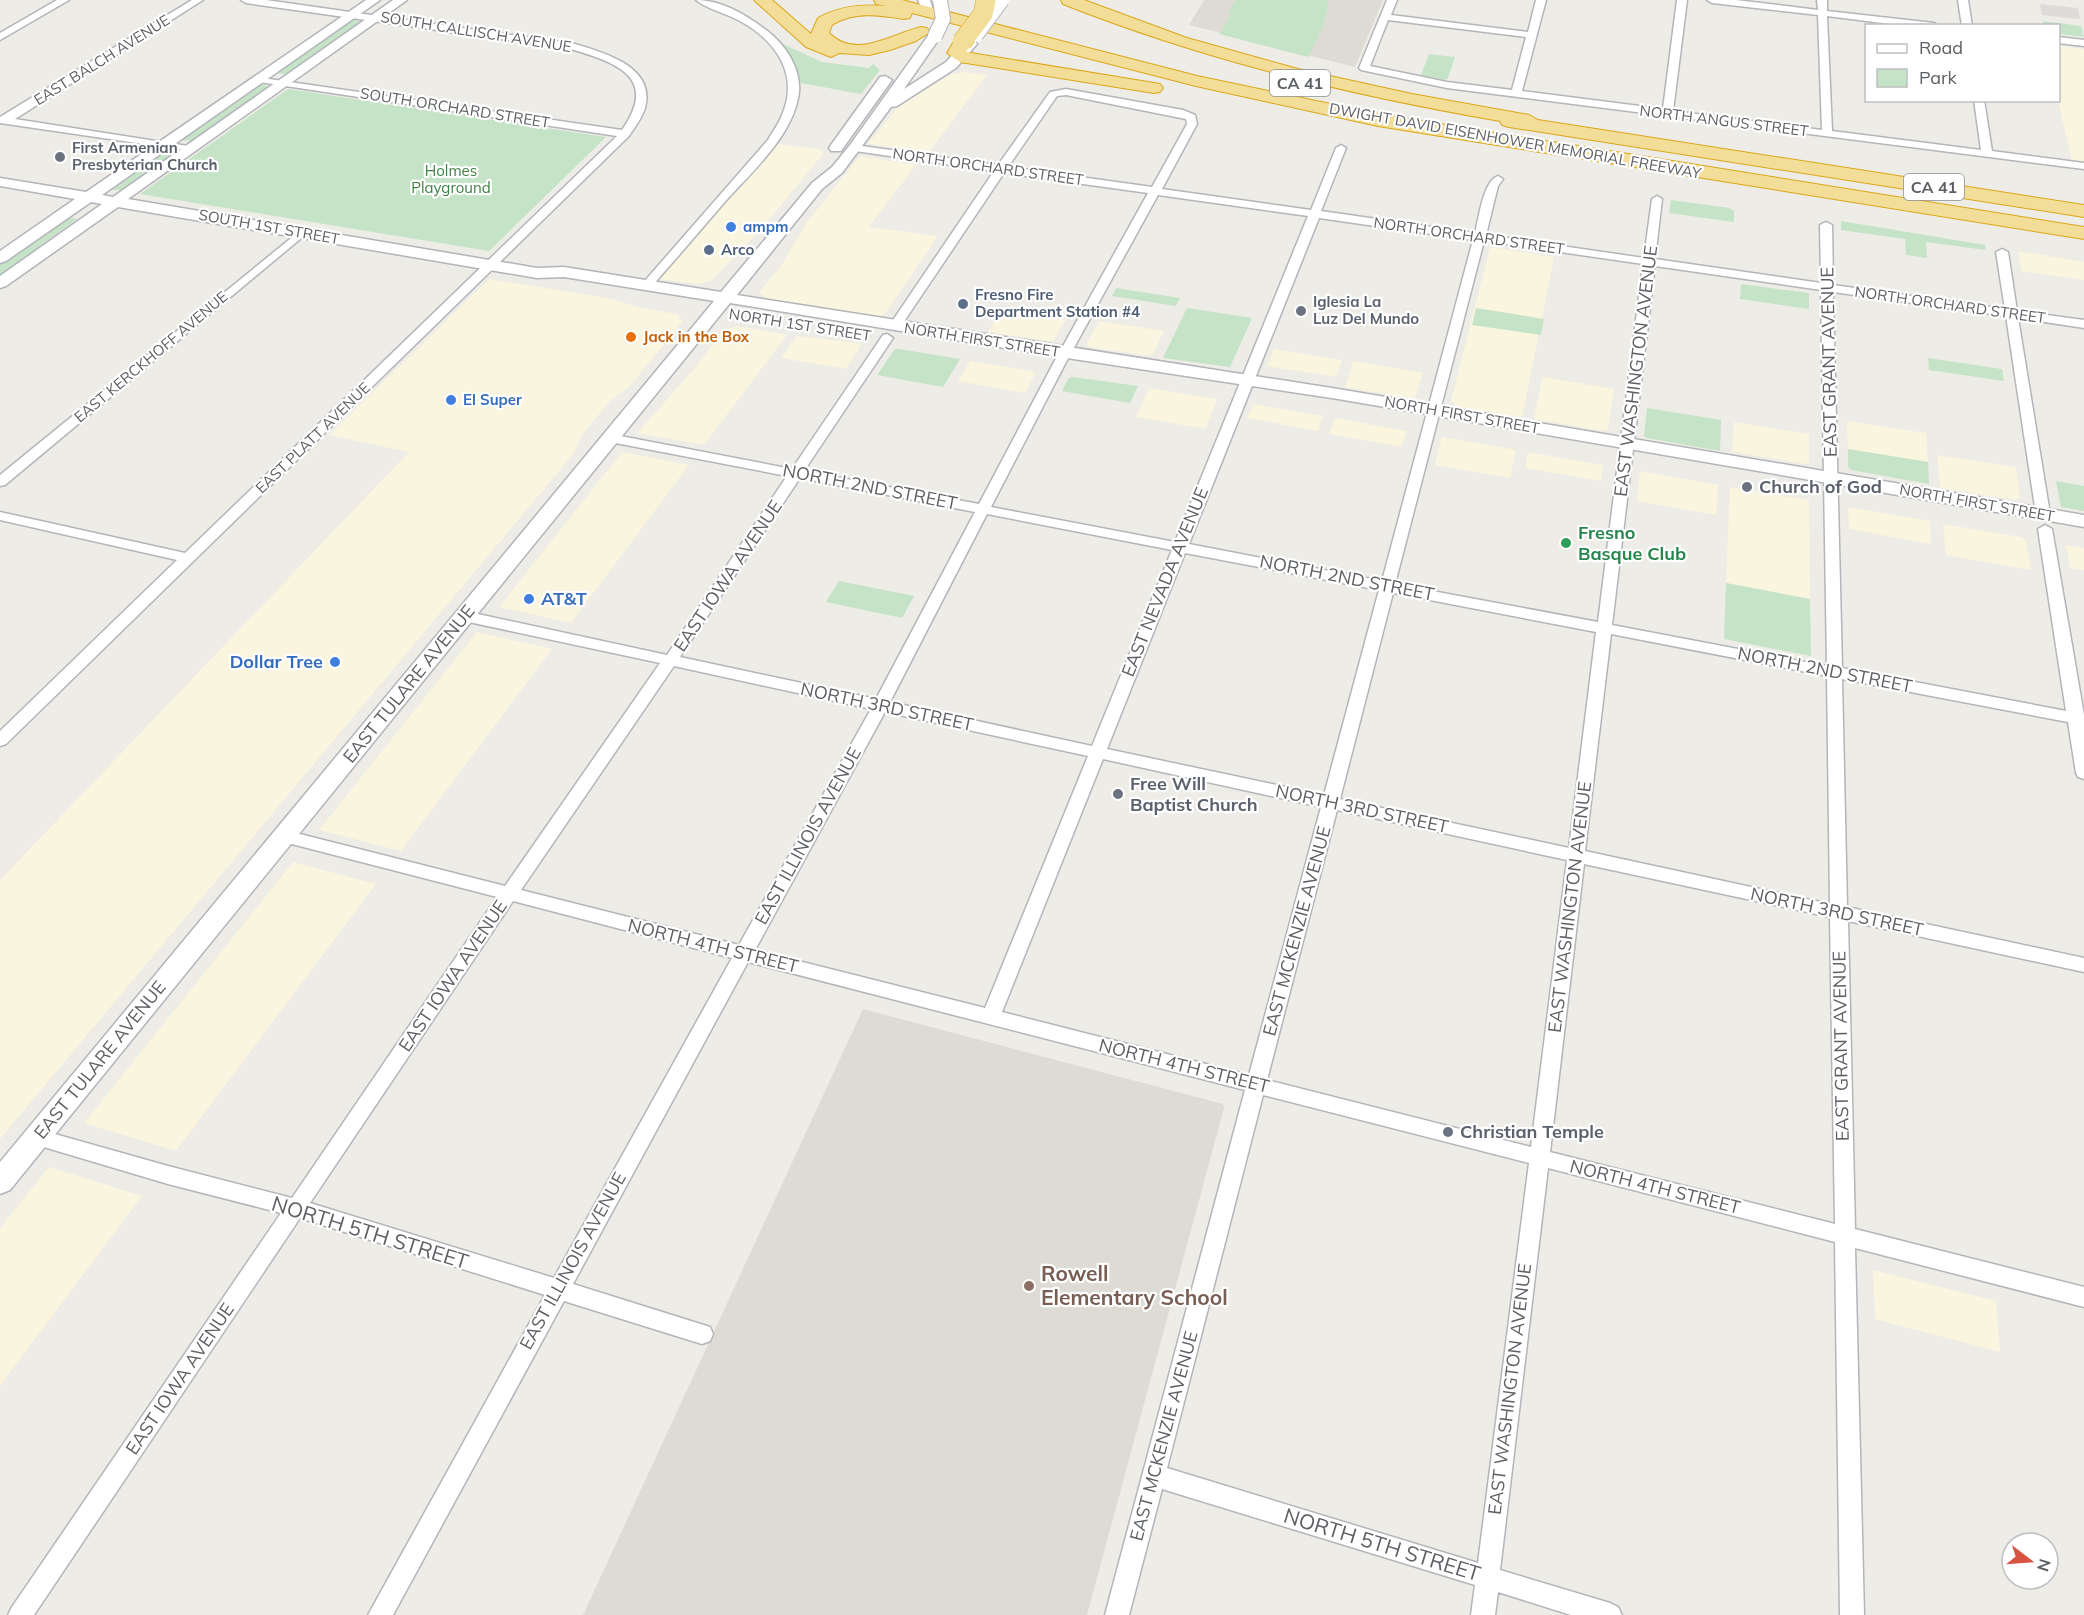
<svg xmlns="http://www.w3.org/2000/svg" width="2084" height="1615" viewBox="0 0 2084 1615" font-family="Mulish,sans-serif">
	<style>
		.commercial { fill: #faf5de }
		.industrial { fill: #dddbd8 }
		.education { fill: #dedbd4 }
		.green { fill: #c5e3c6 }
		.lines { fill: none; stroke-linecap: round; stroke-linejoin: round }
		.street-casing { stroke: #b3b5b9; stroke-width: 3 }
		.secondary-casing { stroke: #b2b4b9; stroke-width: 3 }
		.highway-casing { stroke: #dba619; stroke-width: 2 }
		.street { fill: #fff; fill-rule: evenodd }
		.secondary { fill: #fff; fill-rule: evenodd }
		.highway { fill: #f2de99; fill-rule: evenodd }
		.secondary-bridge-casing { stroke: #b2b4b9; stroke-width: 16; stroke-linecap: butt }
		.highway-bridge-casing { stroke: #dba619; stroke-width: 20; stroke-linecap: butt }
		.secondary-bridge { stroke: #fff; stroke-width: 14 }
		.highway-bridge { stroke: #f2de99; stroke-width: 19 }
		.worship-dot { fill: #6b7280; stroke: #fff; stroke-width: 2 }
		.shop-dot { fill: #3f7fe0; stroke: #fff; stroke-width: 2 }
		.service-dot { fill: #5c6f8a; stroke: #fff; stroke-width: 2 }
		.food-dot { fill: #e8710a; stroke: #fff; stroke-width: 2 }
		.leisure-dot { fill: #2e9e5b; stroke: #fff; stroke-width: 2 }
		.education-dot { fill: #8d6e63; stroke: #fff; stroke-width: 2 }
		.labels { text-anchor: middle; stroke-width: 4.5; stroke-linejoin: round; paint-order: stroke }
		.far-street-label { font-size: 15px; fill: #5d6064; stroke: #fff }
		.far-worship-label { font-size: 15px; font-weight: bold; fill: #5b616d; stroke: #fff; text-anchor: start }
		.far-park-label { font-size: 15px; fill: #3f8145; stroke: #fff }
		.far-shop-label { font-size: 15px; font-weight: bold; fill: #366cbe; stroke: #fff; text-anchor: start }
		.far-service-label { font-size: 15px; font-weight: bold; fill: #4e5e75; stroke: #fff; text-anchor: start }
		.far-food-label { font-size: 15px; font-weight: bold; fill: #c56008; stroke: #fff; text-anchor: start }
		.shield { fill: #fff; stroke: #8e9092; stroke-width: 1.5 }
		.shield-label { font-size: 16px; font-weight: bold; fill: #5d6064 }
		.street-label { font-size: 18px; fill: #5d6064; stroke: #fff }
		.worship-label { font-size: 18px; font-weight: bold; fill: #5b616d; stroke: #fff; text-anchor: start }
		.leisure-label { font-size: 18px; font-weight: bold; fill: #27864d; stroke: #fff; text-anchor: start }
		.shop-label { font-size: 18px; font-weight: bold; fill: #366cbe; stroke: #fff; text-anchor: start }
		.near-street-label { font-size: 21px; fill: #5d6064; stroke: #fff }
		.near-education-label { font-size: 21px; font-weight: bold; fill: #785e54; stroke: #fff; text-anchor: start }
	</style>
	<rect width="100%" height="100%" fill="#eeece6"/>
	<path class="commercial" d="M 2059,46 L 2084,49 L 2084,161 L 2072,160 L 2058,101 Z
		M 964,72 L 987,75 L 929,152 L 868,144 L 899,106 L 952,74 Z
		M 777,144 L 819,149 L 824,153 L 762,228 L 711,281 L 698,284 L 658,279 Z
		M 860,156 L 916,165 L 869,227 L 938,236 L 885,314 L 879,316 L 765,298 L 759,292 L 781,266 L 807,222 Z
		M 1490,247 L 1554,257 L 1522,417 L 1458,407 L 1451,401 Z
		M 2018,251 L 2084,262 L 2084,280 L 2021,271 Z
		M 489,279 L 612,299 L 641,308 L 677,314 L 683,321 L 629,387 L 610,401 L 580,438 L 575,452 L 0,1139 L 0,880 L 409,452 L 329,435 Z
		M 1001,310 L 1065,320 L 1053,342 L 988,332 Z
		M 1099,321 L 1164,331 L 1152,356 L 1088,347 L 1086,345 Z
		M 737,326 L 787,335 L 704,445 L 637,433 L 694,369 L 723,331 Z
		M 797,336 L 859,343 L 861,346 L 846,369 L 781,358 Z
		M 1274,349 L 1342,360 L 1336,377 L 1267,366 Z
		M 970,361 L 1033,371 L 1035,374 L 1025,393 L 958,381 Z
		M 1353,361 L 1423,373 L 1415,399 L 1345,387 Z
		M 1542,377 L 1614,389 L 1608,429 L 1604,431 L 1534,419 Z
		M 1149,388 L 1217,399 L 1206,429 L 1136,417 Z
		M 1253,404 L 1323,416 L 1318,431 L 1247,418 Z
		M 1335,418 L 1407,431 L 1402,447 L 1329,434 Z
		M 1847,421 L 1926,433 L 1928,462 L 1848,449 Z
		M 1734,422 L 1809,434 L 1809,463 L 1806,464 L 1732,452 Z
		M 1442,437 L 1516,450 L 1510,478 L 1435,465 Z
		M 622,452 L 689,465 L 571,623 L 499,607 Z
		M 1528,452 L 1603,465 L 1601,481 L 1525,468 Z
		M 1937,455 L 2016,467 L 2020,498 L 2016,500 L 1940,488 Z
		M 1640,471 L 1718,485 L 1716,515 L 1637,501 Z
		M 1730,487 L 1809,500 L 1810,599 L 1726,583 Z
		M 1848,507 L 1930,521 L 1931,544 L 1849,529 Z
		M 1943,524 L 2021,537 L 2026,540 L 2031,570 L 1946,555 Z
		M 2066,545 L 2084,548 L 2084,570 L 2070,568 Z
		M 477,632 L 552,649 L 401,851 L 319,830 Z
		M 293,862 L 376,884 L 176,1151 L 84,1123 Z
		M 49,1167 L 142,1196 L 0,1386 L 0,1228 Z
		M 1873,1270 L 1996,1301 L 2000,1352 L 1875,1319 Z"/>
	<path class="industrial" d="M 2040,4 L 2078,8 L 2080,19 L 2042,15 Z"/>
	<path class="education" d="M 1204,0 L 1383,0 L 1355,67 L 1189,25 Z
		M 863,1009 L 1223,1104 L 1224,1108 L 1087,1615 L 583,1615 Z"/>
	<path class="green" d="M 1236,0 L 1328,0 L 1329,1 L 1323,26 L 1308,57 L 1219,34 L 1231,14 L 1228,13 Z
		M 351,20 L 365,22 L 287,75 L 274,72 Z
		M 2043,21 L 2081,26 L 2084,37 L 2059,34 L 2058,26 L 2044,25 Z
		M 781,43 L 822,62 L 869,68 L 873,64 L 880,70 L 861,94 L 801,83 L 793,60 Z
		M 1429,54 L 1455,57 L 1447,80 L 1421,75 Z
		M 260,84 L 271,87 L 195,141 L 178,140 Z
		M 288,89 L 606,137 L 489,251 L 140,194 Z
		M 166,154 L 173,156 L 123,190 L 112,190 L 160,155 Z
		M 1671,200 L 1729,208 L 1734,211 L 1734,222 L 1669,213 Z
		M 69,217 L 77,219 L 41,245 L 0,279 L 0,262 Z
		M 1841,221 L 1985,245 L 1986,250 L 1926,242 L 1927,258 L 1906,255 L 1905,239 L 1841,230 Z
		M 1741,284 L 1809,293 L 1809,309 L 1740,299 Z
		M 1116,288 L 1180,298 L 1176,306 L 1112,296 Z
		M 1187,308 L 1252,318 L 1230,367 L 1163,358 Z
		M 1476,308 L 1544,319 L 1541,335 L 1472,325 Z
		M 895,349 L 899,349 L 960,359 L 943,387 L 877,375 Z
		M 1928,358 L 2002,369 L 2004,381 L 1929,370 Z
		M 1073,377 L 1138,386 L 1130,403 L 1062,391 L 1068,379 Z
		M 1647,408 L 1721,420 L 1720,451 L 1647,438 L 1644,436 Z
		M 1848,449 L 1928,462 L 1929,484 L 1851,470 L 1848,467 Z
		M 2056,481 L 2084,486 L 2084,511 L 2061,507 Z
		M 839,581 L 914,596 L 902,618 L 826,602 Z
		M 1726,583 L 1810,599 L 1811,656 L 1724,639 Z"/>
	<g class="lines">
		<g class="street-casing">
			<path id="street" d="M 57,0 L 69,0 L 0,40 L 0,33 Z
				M 192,0 L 203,0 L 15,119 L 188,146 L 192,147 L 192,151 L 0,123 L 0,117 Z
				M 241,0 L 266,0 L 575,44 C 605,53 656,67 645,108 C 642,118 635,127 629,136 L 6,744 L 0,746 L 0,731 L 177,560 L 0,520 L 0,512 L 185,553 L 617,136 L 259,82 L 254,79 L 255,77 L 622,130 C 659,77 617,63 571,49 L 246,3 Z
				M 696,0 C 722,0 746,15 766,30 C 785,44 801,68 799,92 C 794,136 750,173 723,204 C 699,232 675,260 651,287 L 647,289 L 641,285 L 643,283 L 768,140 C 772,132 779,124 782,115 C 800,74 775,39 738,20 C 725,13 707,9 696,0 Z
				M 1387,0 L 1397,0 L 1391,15 L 1528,32 L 1536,0 L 1546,0 L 1522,91 L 1663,109 L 1677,0 L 1687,0 L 1673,111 L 1822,130 L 1818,15 L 1712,3 L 1707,0 L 1736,0 L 1818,10 L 1817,0 L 1827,0 L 1827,11 L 1934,23 L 1938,26 L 1906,26 L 1827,16 L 1832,131 L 1981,150 L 1974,100 L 1984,100 L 1992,151 L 2084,163 L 2084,169 L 1447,88 L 1361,70 L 1359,68 ZM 1388,20 L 1526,37 L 1512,90 L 1447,82 L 1370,66 Z
				M 1958,0 L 1968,0 L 1972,26 L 1962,26 Z
				M 2058,37 L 2084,40 L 2084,46 L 2058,43 Z
				M 1066,89 L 1183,110 L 1195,115 L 1197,124 L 1162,189 L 1311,210 L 1336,148 L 1341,145 L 1346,148 L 1321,211 L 1475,233 C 1479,218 1483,181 1498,176 L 1503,179 L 1498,186 L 1486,235 L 1644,258 L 1652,199 L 1657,196 L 1662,199 L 1655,259 L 1821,283 L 1820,225 L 1826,222 L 1832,225 L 1833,285 L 2005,309 L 1996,252 L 2002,249 L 2008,252 L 2017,311 L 2084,320 L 2084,328 L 2018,318 L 2050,514 L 2043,518 L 2036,514 L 2006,316 L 1833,292 L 1842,668 L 2066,711 L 2038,529 L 2045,525 L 2052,529 L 2084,715 L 2084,779 L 2078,777 L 2076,773 L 2068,722 L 1842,679 L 1847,907 L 2084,958 L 2084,972 L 1848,921 L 1855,1229 L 2084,1287 L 2084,1307 L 1855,1248 L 1864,1615 L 1840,1615 L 1835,1242 L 1548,1168 L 1500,1570 L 1610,1603 L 1618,1607 L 1622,1615 L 1571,1615 L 1498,1592 L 1495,1615 L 1471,1615 L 1475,1585 L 1162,1489 L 1129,1615 L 1105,1615 L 1245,1090 L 748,962 L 573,1284 L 710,1327 L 713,1334 L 710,1341 L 702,1344 L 564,1301 L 393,1615 L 368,1615 L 545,1295 L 300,1218 L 34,1615 L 8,1615 L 12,1607 L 281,1213 L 168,1184 L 37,1145 L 30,1143 L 27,1137 L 30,1131 L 37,1129 L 168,1166 L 292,1198 L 497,897 L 284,842 L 278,840 L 276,836 L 278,832 L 284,830 L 505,886 L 660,663 L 464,621 L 457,616 L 459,613 L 464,611 L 667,655 L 787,476 L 610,442 L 605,441 L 603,438 L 605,435 L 610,434 L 792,469 L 883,335 L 887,334 L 893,338 L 804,471 L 979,504 L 1053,364 L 1148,193 L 1004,173 L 899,329 L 895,330 L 889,326 L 994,171 L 855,151 L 850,148 L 855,145 L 998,165 L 1050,92 ZM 1066,95 L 1186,119 L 1187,124 L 1152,187 L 1008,167 L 1057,96 ZM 1158,195 L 1308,216 L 1175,542 L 991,507 L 1065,364 ZM 1319,218 L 1473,240 L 1382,581 L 1189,544 ZM 1484,241 L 1643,264 L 1598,622 L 1395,584 ZM 1655,266 L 1821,290 L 1827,666 L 1612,625 ZM 800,478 L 975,512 L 876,699 L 680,657 ZM 987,514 L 1172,550 L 1092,746 L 890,702 ZM 1185,553 L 1379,590 L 1324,795 L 1107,749 ZM 1393,593 L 1596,632 L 1569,848 L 1340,799 ZM 1611,634 L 1827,676 L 1830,904 L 1585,851 ZM 674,666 L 871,709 L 739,945 L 521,890 ZM 885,712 L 1088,756 L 985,1008 L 755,950 ZM 1103,759 L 1321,807 L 1249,1075 L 1002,1012 ZM 1337,810 L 1567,860 L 1531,1147 L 1267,1080 ZM 1584,864 L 1830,917 L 1835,1224 L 1550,1152 ZM 513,901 L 732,958 L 554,1278 L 310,1203 ZM 1263,1095 L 1529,1163 L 1478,1563 L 1167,1468 Z
				M 301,230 L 307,233 L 305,235 L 5,485 L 0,486 L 0,475 Z"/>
		</g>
		<g class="secondary-casing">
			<path id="secondary" d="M 366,0 L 380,0 L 102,195 L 113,197 L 393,0 L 407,0 L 128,199 L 537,268 L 564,267 L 721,292 L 812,183 L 832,167 L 850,145 L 930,33 L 935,32 L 941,36 L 904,89 L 946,62 L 965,41 L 975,41 L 977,44 L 956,68 L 897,106 L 891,107 L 842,173 L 822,189 L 737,295 L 1338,389 L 2084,515 L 2084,527 L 1338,399 L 1047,355 L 730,303 L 10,1190 L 0,1194 L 0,1162 L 714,301 L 564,277 L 537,278 L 118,207 L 6,286 L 0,288 L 0,276 L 102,204 L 91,202 L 6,261 L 0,263 L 0,251 L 75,199 L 0,186 L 0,178 L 86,192 Z
				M 918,0 L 930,0 L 933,10 L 931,13 L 923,13 Z
				M 885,76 L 892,80 L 841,151 L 831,151 L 829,148 L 831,145 L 880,77 Z"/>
		</g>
		<g class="highway-casing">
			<path id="highway" d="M 754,0 L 772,0 L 811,34 L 818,18 C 839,6 862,4 886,6 L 876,4 L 874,0 L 902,0 L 1197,76 L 1378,114 L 2084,227 L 2084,239 L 1378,126 L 1196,86 L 912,13 L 910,18 L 904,19 C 879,15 854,11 832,25 L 829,33 C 856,60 891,34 921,27 L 927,28 L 930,32 L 916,41 L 890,50 L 869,55 L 839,53 L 831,57 L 806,47 Z
				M 1061,0 L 1084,0 L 1187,38 L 1298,69 L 1412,94 L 1529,115 L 1538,120 L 2084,205 L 2084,217 L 1509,127 L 1502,125 L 1500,121 C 1350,95 1204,60 1063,4 Z
				M 962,37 L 968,38 L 971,42 L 966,51 L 971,53 L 1154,83 L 1160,84 L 1163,88 L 1160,92 L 1154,93 L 960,62 L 947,53 L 956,38 Z"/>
		</g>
		<use href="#street" class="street"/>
		<use href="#secondary" class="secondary"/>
		<use href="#highway" class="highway"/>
		<g class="secondary-bridge-casing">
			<path id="secondary-bridge" d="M 976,35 L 1002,0
				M 935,36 L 943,19 L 940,0"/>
		</g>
		<g class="highway-bridge-casing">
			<path id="highway-bridge" d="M 962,42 L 983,14 L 986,0"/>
		</g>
		<use href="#secondary-bridge" class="secondary-bridge"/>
		<use href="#highway-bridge" class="highway-bridge"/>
	</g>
	<g class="worship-dot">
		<circle cx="60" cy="157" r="6"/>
		<circle cx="1301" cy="311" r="6"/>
		<circle cx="1747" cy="487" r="6"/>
		<circle cx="1118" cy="794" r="6"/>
		<circle cx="1448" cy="1132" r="6"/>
	</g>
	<g class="shop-dot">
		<circle cx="731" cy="227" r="6"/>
		<circle cx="451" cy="400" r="6"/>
		<circle cx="529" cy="599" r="6"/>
		<circle cx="335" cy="662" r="6"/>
	</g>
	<g class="service-dot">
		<circle cx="709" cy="250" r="6"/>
		<circle cx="963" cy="304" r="6"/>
	</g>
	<circle class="food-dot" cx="631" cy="337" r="6"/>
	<circle class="leisure-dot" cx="1566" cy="543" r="6"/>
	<circle class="education-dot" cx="1029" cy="1286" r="6"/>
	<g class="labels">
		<g class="far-street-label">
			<text transform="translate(476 32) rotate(9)" y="5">SOUTH CALLISCH AVENUE</text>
			<text transform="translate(102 60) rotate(-32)" y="5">EAST BALCH AVENUE</text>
			<text transform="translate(455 108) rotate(9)" y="5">SOUTH ORCHARD STREET</text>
			<text transform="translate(1724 121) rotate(7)" y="5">NORTH ANGUS STREET</text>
			<text transform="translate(1515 141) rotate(10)" y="5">DWIGHT DAVID EISENHOWER MEMORIAL FREEWAY</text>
			<text transform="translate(988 167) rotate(8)" y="5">NORTH ORCHARD STREET</text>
			<text transform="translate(269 227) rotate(10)" y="5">SOUTH 1ST STREET</text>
			<text transform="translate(1469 236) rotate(8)" y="5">NORTH ORCHARD STREET</text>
			<text transform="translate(1950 305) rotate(8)" y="5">NORTH ORCHARD STREET</text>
			<text transform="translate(800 325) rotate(9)" y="5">NORTH 1ST STREET</text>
			<text transform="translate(982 340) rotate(9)" y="5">NORTH FIRST STREET</text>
			<text transform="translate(151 357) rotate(-40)" y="5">EAST KERCKHOFF AVENUE</text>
			<text transform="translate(1462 415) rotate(10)" y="5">NORTH FIRST STREET</text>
			<text transform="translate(313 438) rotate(-44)" y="5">EAST PLATT AVENUE</text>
			<text transform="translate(1977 503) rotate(10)" y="5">NORTH FIRST STREET</text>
		</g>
		<g class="far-worship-label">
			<text x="72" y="153">First Armenian<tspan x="72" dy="17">Presbyterian Church</tspan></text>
			<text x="1313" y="307">Iglesia La<tspan x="1313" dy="17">Luz Del Mundo</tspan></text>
		</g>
		<g class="far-park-label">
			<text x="451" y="176">Holmes<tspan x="451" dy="17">Playground</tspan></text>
		</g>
		<g class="far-shop-label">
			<text x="743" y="232">ampm</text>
			<text x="463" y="405">El Super</text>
		</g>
		<g class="far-service-label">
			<text x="721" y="255">Arco</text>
			<text x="975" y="300">Fresno Fire<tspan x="975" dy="17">Department Station #4</tspan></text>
		</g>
		<g class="far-food-label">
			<text x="643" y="342">Jack in the Box</text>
		</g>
		<g class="shield">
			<rect x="1270" y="70" width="60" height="26" rx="4.5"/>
			<rect x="1904" y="174" width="60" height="26" rx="4.5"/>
		</g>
		<g class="shield-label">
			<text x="1300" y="89">CA 41</text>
			<text x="1934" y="193">CA 41</text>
		</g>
		<g class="street-label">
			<text transform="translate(1829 362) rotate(-91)" y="6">EAST GRANT AVENUE</text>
			<text transform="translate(1636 371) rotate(-83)" y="6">EAST WASHINGTON AVENUE</text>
			<text transform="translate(870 487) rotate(11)" y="6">NORTH 2ND STREET</text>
			<text transform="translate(728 576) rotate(-56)" y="6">EAST IOWA AVENUE</text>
			<text transform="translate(1347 578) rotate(11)" y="6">NORTH 2ND STREET</text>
			<text transform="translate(1165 582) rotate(-68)" y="6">EAST NEVADA AVENUE</text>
			<text transform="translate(1825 670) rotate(11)" y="6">NORTH 2ND STREET</text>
			<text transform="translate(409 684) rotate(-51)" y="6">EAST TULARE AVENUE</text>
			<text transform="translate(887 707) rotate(12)" y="6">NORTH 3RD STREET</text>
			<text transform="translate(1362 809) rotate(12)" y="6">NORTH 3RD STREET</text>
			<text transform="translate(808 836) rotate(-61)" y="6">EAST ILLINOIS AVENUE</text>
			<text transform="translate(1570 907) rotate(-83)" y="6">EAST WASHINGTON AVENUE</text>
			<text transform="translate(1837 912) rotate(12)" y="6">NORTH 3RD STREET</text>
			<text transform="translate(1297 931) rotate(-75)" y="6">EAST MCKENZIE AVENUE</text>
			<text transform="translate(713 946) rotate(14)" y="6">NORTH 4TH STREET</text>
			<text transform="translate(453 976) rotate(-56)" y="6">EAST IOWA AVENUE</text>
			<text transform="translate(1841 1046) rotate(-91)" y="6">EAST GRANT AVENUE</text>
			<text transform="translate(100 1060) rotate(-51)" y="6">EAST TULARE AVENUE</text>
			<text transform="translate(1184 1066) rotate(14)" y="6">NORTH 4TH STREET</text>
			<text transform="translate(1655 1187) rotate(14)" y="6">NORTH 4TH STREET</text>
			<text transform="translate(573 1261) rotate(-61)" y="6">EAST ILLINOIS AVENUE</text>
			<text transform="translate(180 1379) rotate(-56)" y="6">EAST IOWA AVENUE</text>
			<text transform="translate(1510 1389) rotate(-83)" y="6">EAST WASHINGTON AVENUE</text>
			<text transform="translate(1164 1436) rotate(-75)" y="6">EAST MCKENZIE AVENUE</text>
		</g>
		<g class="worship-label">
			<text x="1759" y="493">Church of God</text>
			<text x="1130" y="790">Free Will<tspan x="1130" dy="21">Baptist Church</tspan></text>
			<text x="1460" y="1138">Christian Temple</text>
		</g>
		<g class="leisure-label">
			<text x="1578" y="539">Fresno<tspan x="1578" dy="21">Basque Club</tspan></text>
		</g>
		<g class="shop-label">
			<text x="541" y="605">AT&amp;T</text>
			<text x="323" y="668" text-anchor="end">Dollar Tree</text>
		</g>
		<g class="near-street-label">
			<text transform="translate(370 1233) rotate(17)" y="7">NORTH 5TH STREET</text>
			<text transform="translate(1382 1545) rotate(17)" y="7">NORTH 5TH STREET</text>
		</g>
		<g class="near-education-label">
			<text x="1041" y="1281">Rowell<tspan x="1041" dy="24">Elementary School</tspan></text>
		</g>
	</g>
	<rect x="1865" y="24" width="195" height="78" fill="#ffffff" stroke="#bebfc1" stroke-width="1.5"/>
	<rect x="1877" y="44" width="30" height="9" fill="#ffffff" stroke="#bebfc1" stroke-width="1.5"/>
	<text x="1919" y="54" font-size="18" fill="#5d6064">Road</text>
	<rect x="1877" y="69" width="30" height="18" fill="#c5e3c6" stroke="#bebfc1" stroke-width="1.5"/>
	<text x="1919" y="84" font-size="18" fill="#5d6064">Park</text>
	<g transform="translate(2030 1561) rotate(107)"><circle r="28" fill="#ffffff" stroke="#bebfc1" stroke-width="1.5"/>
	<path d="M0-4.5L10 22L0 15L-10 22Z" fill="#d75443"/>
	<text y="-9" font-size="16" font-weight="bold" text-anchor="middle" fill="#5d6064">N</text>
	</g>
</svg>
